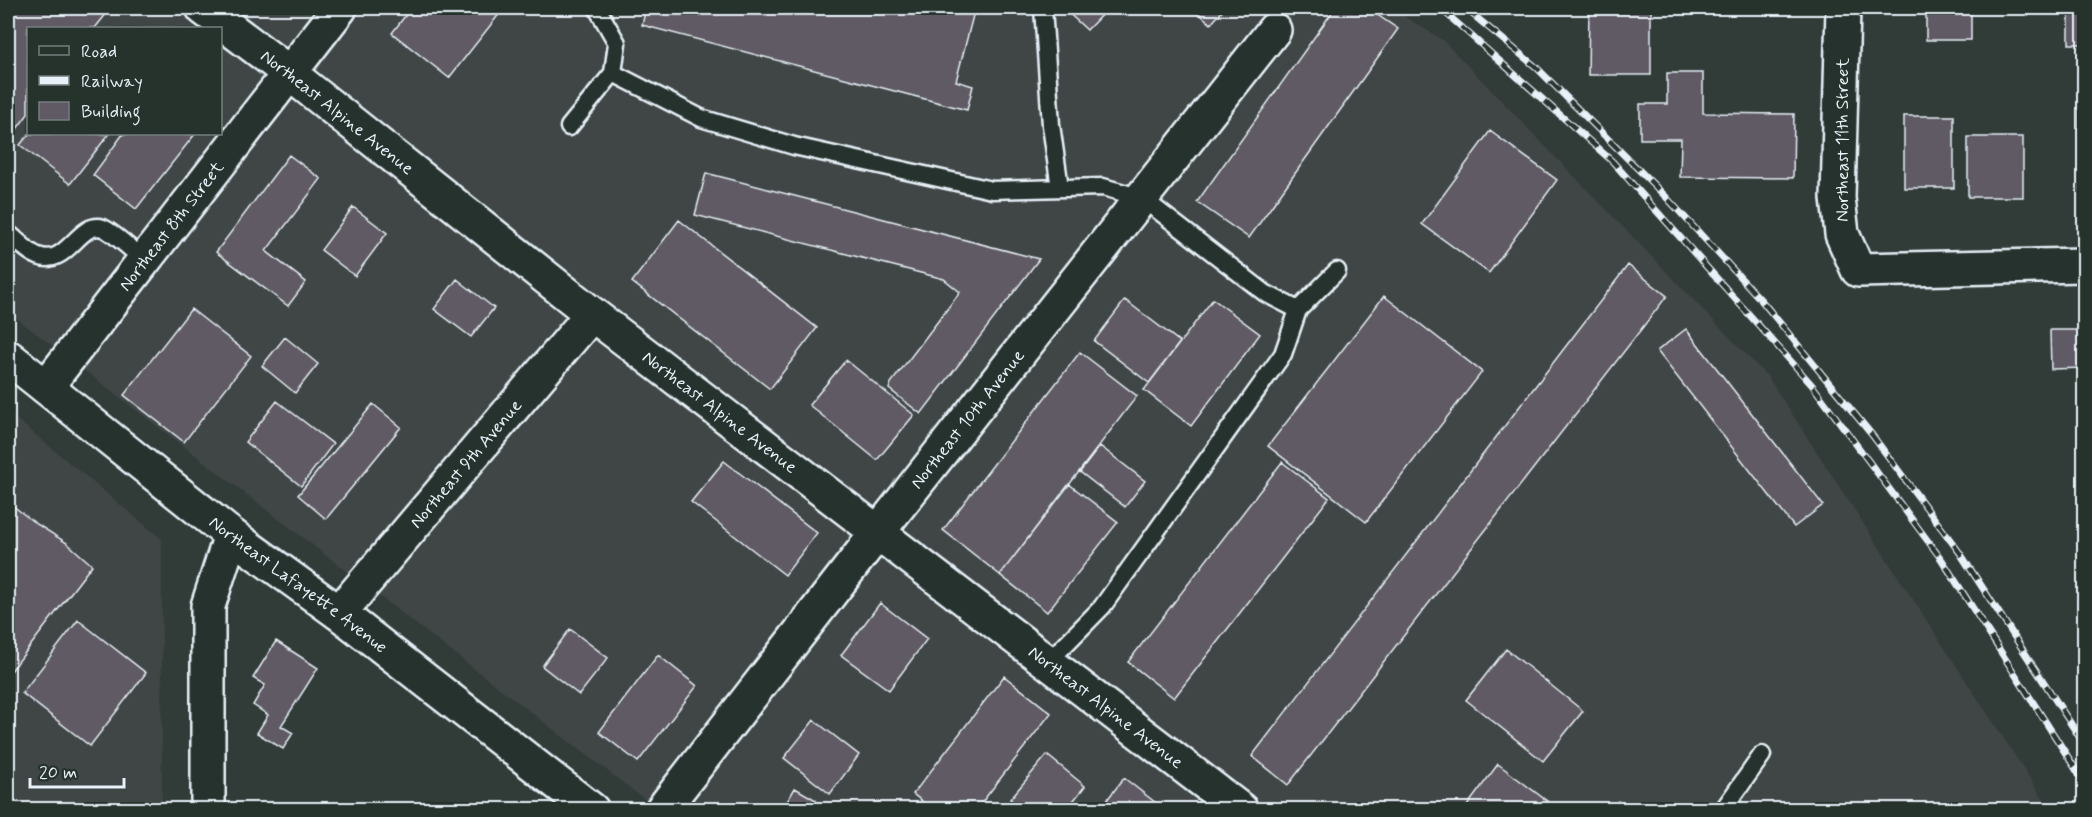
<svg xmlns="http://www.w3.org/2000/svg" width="2092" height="817" viewBox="0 0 2092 817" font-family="Mynerve,sans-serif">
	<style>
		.built { fill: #3f4445; fill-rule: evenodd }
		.building { fill: #5f5a64; stroke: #e8f1f8; stroke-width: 1.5 }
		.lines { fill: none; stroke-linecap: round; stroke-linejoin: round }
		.service-casing { stroke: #e8f1f8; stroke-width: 21 }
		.minor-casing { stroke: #e8f1f8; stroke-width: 38 }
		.tertiary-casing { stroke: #e8f1f8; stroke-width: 38 }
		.secondary-casing { stroke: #e8f1f8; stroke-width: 38 }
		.service { stroke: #26332d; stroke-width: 16 }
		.minor { stroke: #26332d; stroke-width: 33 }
		.tertiary { stroke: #26332d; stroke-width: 33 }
		.secondary { stroke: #26332d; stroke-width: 33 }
		.rail-casing { stroke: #e8f1f8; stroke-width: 7 }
		.rail { stroke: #26332d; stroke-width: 4.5; stroke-dasharray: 14; stroke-linecap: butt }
		.labels { text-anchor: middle; stroke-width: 5; stroke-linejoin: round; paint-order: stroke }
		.street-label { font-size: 18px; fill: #e8f1f8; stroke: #26332d }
	</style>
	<rect width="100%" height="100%" fill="#313b38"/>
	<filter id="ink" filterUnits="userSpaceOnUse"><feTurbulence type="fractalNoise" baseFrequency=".0167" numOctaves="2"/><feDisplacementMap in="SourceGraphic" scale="12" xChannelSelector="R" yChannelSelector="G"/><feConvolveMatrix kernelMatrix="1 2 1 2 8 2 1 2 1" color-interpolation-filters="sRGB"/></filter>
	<g filter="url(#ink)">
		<path class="built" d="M 8,8 L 1391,8 L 1443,40 L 1768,377 L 2050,809 L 657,809 L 8,312 ZM 28,28 L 220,28 L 220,134 L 28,134 Z
			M 8,412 L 162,539 L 162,809 L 8,809 Z"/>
		<path class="building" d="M 8,8 L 111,8 L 95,28 L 28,28 L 28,114 L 8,141 Z
			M 411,8 L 504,8 L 449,78 L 392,33 Z
			M 646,8 L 975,8 L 956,81 L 973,86 L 967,110 L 642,25 Z
			M 1063,8 L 1108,8 L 1087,30 Z
			M 1193,8 L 1225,8 L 1211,24 Z
			M 1335,8 L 1367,8 L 1398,29 L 1249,238 L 1197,202 Z
			M 1589,8 L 1651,8 L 1651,75 L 1588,75 Z
			M 1926,8 L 1971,8 L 1971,40 L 1926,40 Z
			M 2069,8 L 2084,8 L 2084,44 L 2069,44 Z
			M 1667,73 L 1703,73 L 1703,113 L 1794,114 L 1793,178 L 1680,177 L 1681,139 L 1640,139 L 1640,104 L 1667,104 Z
			M 2079,91 L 2084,91 L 2084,129 L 2079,129 Z
			M 1904,116 L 1954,116 L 1954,188 L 1904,188 Z
			M 1490,131 L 1557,180 L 1489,273 L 1422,224 Z
			M 29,134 L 109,134 L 70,184 L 20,145 Z
			M 123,134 L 195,134 L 136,209 L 93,175 Z
			M 1968,137 L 2023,137 L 2023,197 L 1968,197 Z
			M 289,155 L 321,179 L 266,251 L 306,282 L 288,306 L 216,252 Z
			M 2081,160 L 2084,160 L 2084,204 L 2081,204 Z
			M 706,173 L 1039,259 L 921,414 L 889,389 L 891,383 L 960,292 L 944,279 L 695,215 Z
			M 353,207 L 387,233 L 355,276 L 321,250 Z
			M 679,220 L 817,328 L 770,389 L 632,282 Z
			M 1628,265 L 1667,296 L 1288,785 L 1252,756 Z
			M 457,279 L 494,308 L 471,337 L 434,309 Z
			M 1384,296 L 1482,372 L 1366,522 L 1268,446 Z
			M 1213,299 L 1260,334 L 1191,426 L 1144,390 Z
			M 1125,300 L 1180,342 L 1149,383 L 1094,341 Z
			M 191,309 L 251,356 L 184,442 L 124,395 Z
			M 1686,329 L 1823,505 L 1794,527 L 1657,351 Z
			M 2050,330 L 2084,330 L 2084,368 L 2051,369 Z
			M 285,337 L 318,364 L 295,393 L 262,366 Z
			M 1080,352 L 1137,396 L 1000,575 L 943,530 Z
			M 846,360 L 914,415 L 877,460 L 809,405 Z
			M 277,401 L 333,444 L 301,486 L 245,442 Z
			M 373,404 L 401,427 L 326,519 L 298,495 Z
			M 1100,446 L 1145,481 L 1125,507 L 1080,472 Z
			M 724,461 L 817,533 L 785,575 L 691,502 Z
			M 1282,462 L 1329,498 L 1174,698 L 1128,662 Z
			M 1069,484 L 1118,522 L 1047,612 L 1000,575 Z
			M 8,502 L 35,523 L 67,543 L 92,565 L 8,675 Z
			M 880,603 L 927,639 L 889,690 L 841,655 Z
			M 78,620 L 146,673 L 90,746 L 22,693 Z
			M 570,629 L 608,658 L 579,695 L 542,666 Z
			M 276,641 L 318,668 L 281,726 L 293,733 L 283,749 L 257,733 L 268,715 L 253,705 L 265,685 L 253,678 Z
			M 1506,649 L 1583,711 L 1543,761 L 1466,700 Z
			M 658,655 L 697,686 L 638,762 L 599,732 Z
			M 1004,676 L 1051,713 L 976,810 L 933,810 L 913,794 Z
			M 814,720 L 859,755 L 830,794 L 784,758 Z
			M 1047,755 L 1085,786 L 1066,810 L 1023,810 L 1010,799 Z
			M 1498,764 L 1559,810 L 1464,810 Z
			M 1124,778 L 1165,810 L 1099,810 Z
			M 795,788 L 816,800 L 811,810 L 782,810 Z
			M 1618,801 L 1629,810 L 1612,810 Z"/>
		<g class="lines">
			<g class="service-casing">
				<path id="service" d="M 1043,8 L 1051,125 L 1060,188
					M 613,73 L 701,118 L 794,146 L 992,190 L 1103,187 L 1142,198 L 1265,293 L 1298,310 L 1337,271
					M 569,127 L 613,73 L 617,43 L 597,8
					M 8,233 C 17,240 27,252 38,256 C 67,268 79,220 103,228 C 113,232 134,252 144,260
					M 1048,662 L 1102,607 L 1283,354 L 1298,310
					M 1723,810 L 1762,755"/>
			</g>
			<g class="minor-casing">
				<g id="minor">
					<path id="s1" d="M 203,8 L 289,73 L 592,314 L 1241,810"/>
					<path d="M 1843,8 L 1838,198 L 1842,234 L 1858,270 L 2084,265"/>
					<path id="s2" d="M 339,613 L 592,314"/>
					<path d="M 208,810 L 208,606 L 231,535"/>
					<path id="s3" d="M 662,810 L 878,532 L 1274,30"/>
				</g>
			</g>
			<g class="tertiary-casing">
				<g id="tertiary">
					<path id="s4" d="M 46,387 L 340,8"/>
				</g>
			</g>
			<g class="secondary-casing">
				<g id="secondary">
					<path id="s5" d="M 8,357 L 231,535 L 339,613 L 592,810"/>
				</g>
			</g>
			<use href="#service" class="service"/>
			<use href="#minor" class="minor"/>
			<use href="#tertiary" class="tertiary"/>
			<use href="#secondary" class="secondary"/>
			<g class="rail-casing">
				<path id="rail" d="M 1440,8 L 1612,161 L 1812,385 L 1942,560 L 2084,782
					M 1465,8 L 1536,67 L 1667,198 L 1761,300 L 1872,435 L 1960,553 L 2084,744"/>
			</g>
			<use href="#rail" class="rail"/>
		</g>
	</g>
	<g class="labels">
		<g class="street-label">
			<text dy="6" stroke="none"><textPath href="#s1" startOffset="170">Northeast Alpine Avenue</textPath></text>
			<text transform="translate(1842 140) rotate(-90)" y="6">Northeast 11th Street</text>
			<text dy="6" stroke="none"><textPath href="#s4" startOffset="204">Northeast 8th Street</textPath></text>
			<text dy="6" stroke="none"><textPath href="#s1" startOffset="656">Northeast Alpine Avenue</textPath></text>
			<text dy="6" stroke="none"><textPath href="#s3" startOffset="496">Northeast 10th Avenue</textPath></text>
			<text dy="6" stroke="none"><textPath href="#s2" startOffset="196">Northeast 9th Avenue</textPath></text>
			<text dy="6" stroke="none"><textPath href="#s5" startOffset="369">Northeast Lafayette Avenue</textPath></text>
			<text dy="6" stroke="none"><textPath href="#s1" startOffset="1142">Northeast Alpine Avenue</textPath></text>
		</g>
	</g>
	<rect width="2092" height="817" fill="none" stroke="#26332d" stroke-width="30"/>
	<rect x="15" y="15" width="2062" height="787" fill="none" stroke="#e8f1f8" stroke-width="2" filter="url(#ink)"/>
	<rect x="27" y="27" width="195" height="108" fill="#26332d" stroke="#747f7e" stroke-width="1.5"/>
	<rect x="39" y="46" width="30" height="9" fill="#26332d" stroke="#747f7e" stroke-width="1.5"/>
	<text x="81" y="57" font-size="18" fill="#e8f1f8">Road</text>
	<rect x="39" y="76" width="30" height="9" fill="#e8f1f8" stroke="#747f7e" stroke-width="1.5"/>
	<text x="81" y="87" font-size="18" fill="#e8f1f8">Railway</text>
	<rect x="39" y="102" width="30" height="18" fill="#5f5a64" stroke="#747f7e" stroke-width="1.5"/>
	<text x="81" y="117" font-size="18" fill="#e8f1f8">Building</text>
	<path d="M30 778v9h94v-9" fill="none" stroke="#e8f1f8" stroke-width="3"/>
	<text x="39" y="778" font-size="18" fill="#e8f1f8" stroke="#26332d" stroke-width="4.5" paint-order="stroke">20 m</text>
</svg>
